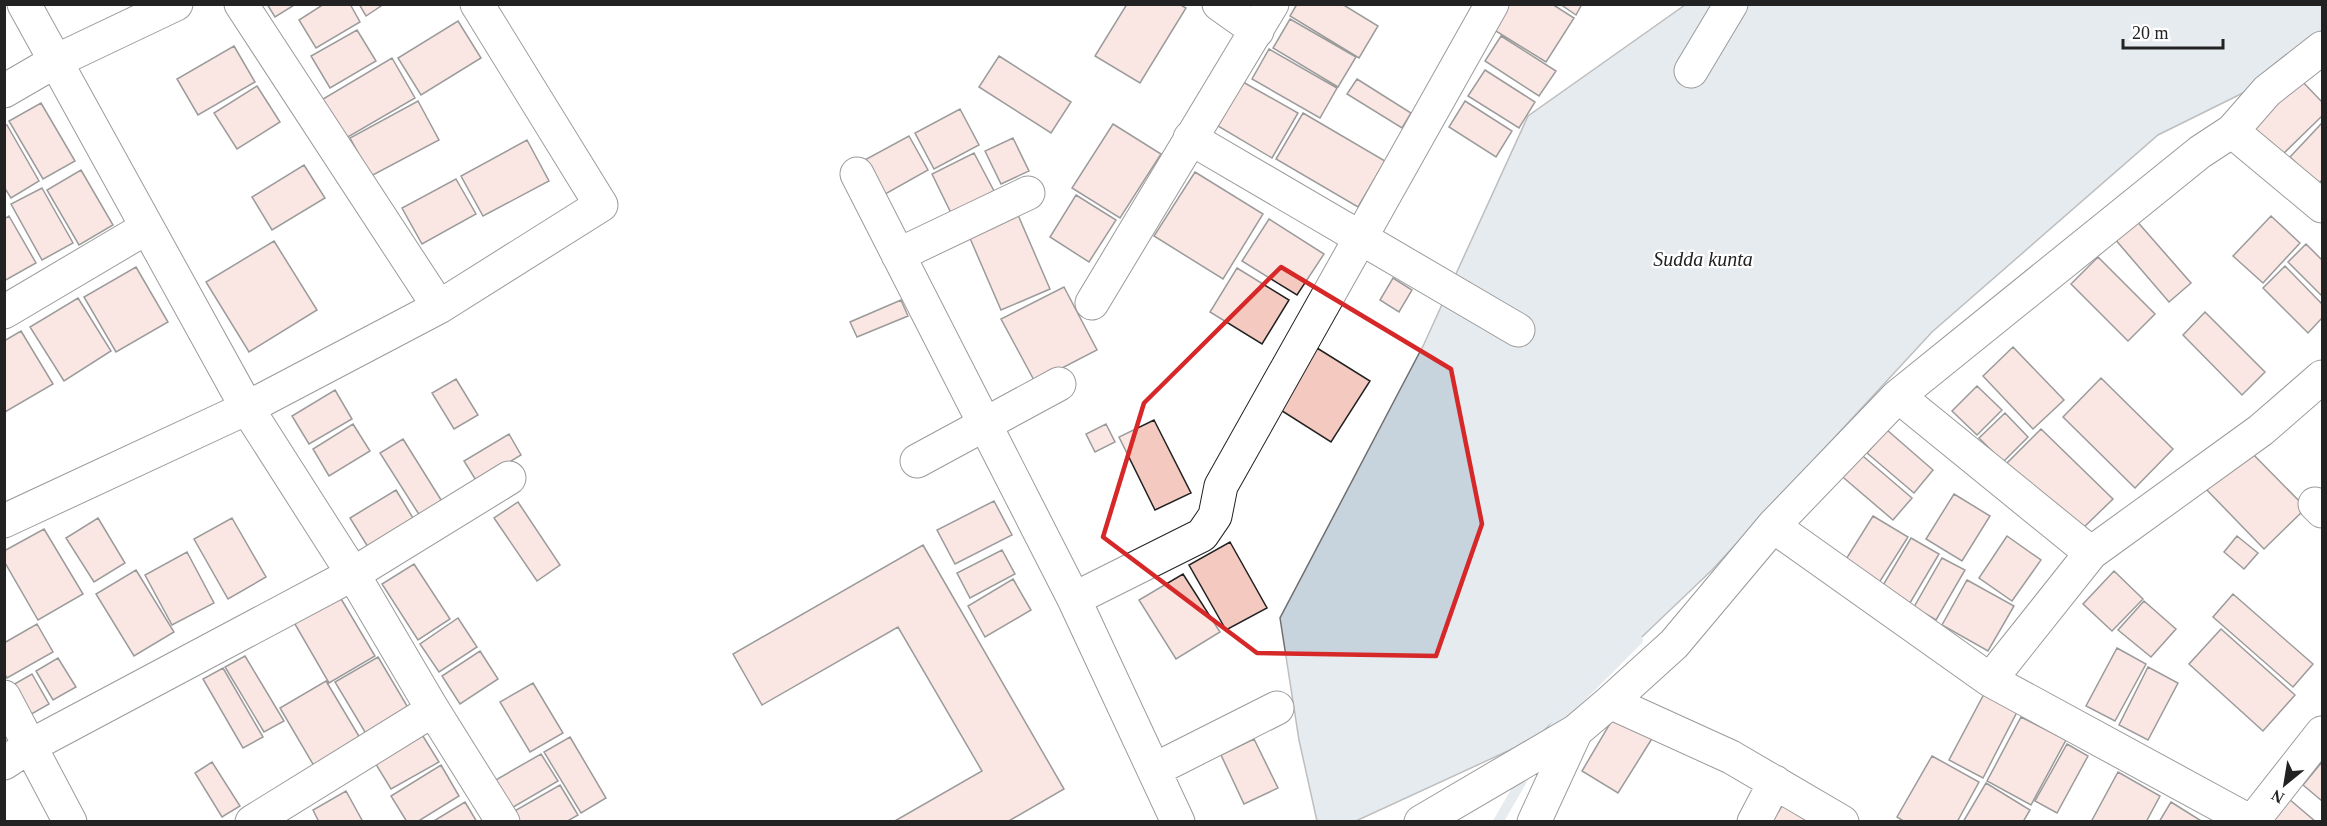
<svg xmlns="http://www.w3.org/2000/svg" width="2327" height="826" viewBox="0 0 2327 826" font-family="Georgia,serif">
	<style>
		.water { fill: #c7d3dd; stroke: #6f6f6f; stroke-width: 1.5 }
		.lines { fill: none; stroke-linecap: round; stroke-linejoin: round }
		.stream { stroke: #c7d3dd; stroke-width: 10 }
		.building { fill: #f3c9c0; stroke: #222; stroke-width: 1.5 }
		.minor-casing { stroke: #222; stroke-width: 35 }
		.minor { stroke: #fff; stroke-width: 33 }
		.marked { fill: none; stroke: #d62828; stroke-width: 4.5; stroke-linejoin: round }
		.labels { text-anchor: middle; stroke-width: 4.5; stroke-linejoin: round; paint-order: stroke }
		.water-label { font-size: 20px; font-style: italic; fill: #222; stroke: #fff }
	</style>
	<rect width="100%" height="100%" fill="#fff"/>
	<path class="water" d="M 1685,5 L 2322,5 L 2322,31 L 2255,87 L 2158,135 L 1932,332 L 1712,570 L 1536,738 L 1356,821 L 1317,821 L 1299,740 L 1280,618 L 1424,344 L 1528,116 Z"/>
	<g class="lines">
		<path class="stream" d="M 1550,734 L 1560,718 L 1638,640
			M 1498,822 L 1528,770"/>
	</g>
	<path class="building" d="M 267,4 L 296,4 L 275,17 Z
		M 324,4 L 350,4 L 360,22 L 316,48 L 299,20 Z
		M 359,4 L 384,4 L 366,16 Z
		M 1127,4 L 1179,4 L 1186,8 L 1140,83 L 1095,56 Z
		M 1297,4 L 1342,4 L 1378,26 L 1359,58 L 1290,16 Z
		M 1505,4 L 1552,4 L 1574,18 L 1546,62 L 1491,28 Z
		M 1560,4 L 1582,4 L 1576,15 Z
		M 1290,19 L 1356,57 L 1338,87 L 1273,48 Z
		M 458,21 L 481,58 L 421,95 L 398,58 Z
		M 357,30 L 376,61 L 330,88 L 311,56 Z
		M 1501,36 L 1556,71 L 1539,96 L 1485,61 Z
		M 234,46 L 255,82 L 198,115 L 177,79 Z
		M 1269,49 L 1337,88 L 1320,118 L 1252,79 Z
		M 999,56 L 1071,102 L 1051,133 L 979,87 Z
		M 392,58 L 415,98 L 341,141 L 318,102 Z
		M 1485,70 L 1535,102 L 1519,128 L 1468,96 Z
		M 1357,79 L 1411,113 L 1402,128 L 1347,94 Z
		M 2300,79 L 2322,102 L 2322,116 L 2282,155 L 2252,126 Z
		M 1243,82 L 1298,113 L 1272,158 L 1218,126 Z
		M 257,86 L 280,122 L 237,149 L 214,113 Z
		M 418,101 L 439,140 L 371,176 L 350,138 Z
		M 1465,101 L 1512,131 L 1496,157 L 1449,127 Z
		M 41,103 L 75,161 L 43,179 L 9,121 Z
		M 960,109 L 979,145 L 934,169 L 915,133 Z
		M 1303,113 L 1385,161 L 1358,207 L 1276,159 Z
		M 2322,123 L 2322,180 L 2318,184 L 2290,157 Z
		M 1113,124 L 1161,154 L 1120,218 L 1072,188 Z
		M 7,125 L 39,181 L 11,198 L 4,187 L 4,126 Z
		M 909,136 L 928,170 L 880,197 L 861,162 Z
		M 1013,138 L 1029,171 L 1001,184 L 985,151 Z
		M 527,140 L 549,181 L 483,216 L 461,176 Z
		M 974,153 L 994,191 L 951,213 L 932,174 Z
		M 304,165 L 325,198 L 272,230 L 252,197 Z
		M 81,170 L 113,225 L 79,245 L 47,190 Z
		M 1195,172 L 1263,214 L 1223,279 L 1154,236 Z
		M 456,179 L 476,214 L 422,244 L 402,208 Z
		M 42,188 L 73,243 L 42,260 L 11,204 Z
		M 1076,195 L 1116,220 L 1089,262 L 1050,237 Z
		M 1018,215 L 1050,289 L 1001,310 L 969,236 Z
		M 9,216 L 36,263 L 4,281 L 4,219 Z
		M 2271,216 L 2300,243 L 2263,283 L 2233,256 Z
		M 1269,219 L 1324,254 L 1297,295 L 1242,261 Z
		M 2135,219 L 2191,283 L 2169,302 L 2114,238 Z
		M 274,241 L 317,310 L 249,352 L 206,282 Z
		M 2306,244 L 2322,260 L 2322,296 L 2288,262 Z
		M 2098,257 L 2155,314 L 2128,341 L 2071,284 Z
		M 2285,266 L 2322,304 L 2322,318 L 2308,333 L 2263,288 Z
		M 136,267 L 168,322 L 116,352 L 84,297 Z
		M 1237,268 L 1289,300 L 1262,344 L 1210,312 Z
		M 1393,278 L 1412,290 L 1399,312 L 1380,300 Z
		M 1064,287 L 1097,350 L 1035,382 L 1001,319 Z
		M 78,298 L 111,351 L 64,381 L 30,327 Z
		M 901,300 L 908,316 L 857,337 L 850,322 Z
		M 2205,312 L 2265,372 L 2242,395 L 2183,335 Z
		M 21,331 L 53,384 L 5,412 L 4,341 Z
		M 2013,347 L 2064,400 L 2033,429 L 1983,376 Z
		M 1317,348 L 1370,381 L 1331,442 L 1279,409 Z
		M 2101,378 L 2173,449 L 2135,488 L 2063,417 Z
		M 456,379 L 478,415 L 454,429 L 432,393 Z
		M 1977,386 L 2002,410 L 1977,435 L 1952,411 Z
		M 335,390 L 352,419 L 309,444 L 292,416 Z
		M 2005,413 L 2028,437 L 2003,462 L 1979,438 Z
		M 1154,420 L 1191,493 L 1155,510 L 1119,437 Z
		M 353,424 L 370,451 L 329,476 L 313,449 Z
		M 1106,424 L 1115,442 L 1095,452 L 1086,434 Z
		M 2041,429 L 2113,499 L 2081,530 L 2006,464 Z
		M 1887,430 L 1933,470 L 1914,493 L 1867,453 Z
		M 509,434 L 521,455 L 477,482 L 464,461 Z
		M 403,439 L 443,503 L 420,516 L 380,453 Z
		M 2246,447 L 2306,508 L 2264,549 L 2204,487 Z
		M 1857,451 L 1912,498 L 1893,520 L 1838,473 Z
		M 396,490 L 413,518 L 368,547 L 350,518 Z
		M 1954,494 L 1990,516 L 1962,561 L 1926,539 Z
		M 994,501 L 1012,535 L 955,564 L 937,530 Z
		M 518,502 L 560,565 L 537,581 L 494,518 Z
		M 1873,516 L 1908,537 L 1877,586 L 1843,564 Z
		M 98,518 L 125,563 L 94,582 L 66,538 Z
		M 232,518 L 266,577 L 228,599 L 194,539 Z
		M 44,529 L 83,594 L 38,620 L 4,561 L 4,551 Z
		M 2007,536 L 2041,560 L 2012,601 L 1979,578 Z
		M 2237,536 L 2258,553 L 2244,569 L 2224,552 Z
		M 1911,538 L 1939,554 L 1910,603 L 1882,587 Z
		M 1230,542 L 1267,608 L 1226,630 L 1189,565 Z
		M 923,545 L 1064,789 L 1007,822 L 893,822 L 982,771 L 898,627 L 762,705 L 733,654 Z
		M 1002,550 L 1015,574 L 970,598 L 957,573 Z
		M 187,552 L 214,603 L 172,625 L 145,575 Z
		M 1942,558 L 1965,570 L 1936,620 L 1914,607 Z
		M 414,564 L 450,619 L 418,640 L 382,584 Z
		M 136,570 L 174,632 L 134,656 L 96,594 Z
		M 2114,571 L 2143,599 L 2112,631 L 2083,604 Z
		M 1183,574 L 1220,632 L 1176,659 L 1139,600 Z
		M 1013,579 L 1031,610 L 985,637 L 968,606 Z
		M 1967,580 L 2014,606 L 1988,651 L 1942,625 Z
		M 337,592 L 375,656 L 329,683 L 292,619 Z
		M 2233,594 L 2313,664 L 2293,687 L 2213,617 Z
		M 2144,601 L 2176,629 L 2151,657 L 2118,630 Z
		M 458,618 L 477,647 L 439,672 L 420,644 Z
		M 37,624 L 53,652 L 7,678 L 4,673 L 4,643 Z
		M 2221,629 L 2295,695 L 2263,731 L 2189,664 Z
		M 2117,648 L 2146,664 L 2115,721 L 2086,706 Z
		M 480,651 L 498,679 L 460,704 L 442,676 Z
		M 245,656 L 284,721 L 264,732 L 225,667 Z
		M 378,657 L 413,716 L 371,742 L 335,682 Z
		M 58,658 L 76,687 L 53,700 L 36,671 Z
		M 2148,667 L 2178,683 L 2148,740 L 2119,725 Z
		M 223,668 L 263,737 L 243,748 L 203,679 Z
		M 32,674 L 49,704 L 28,716 L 11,686 Z
		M 326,681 L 363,743 L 317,771 L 280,708 Z
		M 533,683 L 563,733 L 530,752 L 500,702 Z
		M 1984,694 L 2017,712 L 1983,778 L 1949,760 Z
		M 1615,715 L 1653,737 L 1618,793 L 1582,771 Z
		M 2021,717 L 2066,740 L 2031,805 L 1987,781 Z
		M 421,733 L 439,762 L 391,789 L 374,761 Z
		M 570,737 L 606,798 L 581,813 L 544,752 Z
		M 1254,739 L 1278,788 L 1244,804 L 1221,755 Z
		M 2067,744 L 2088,756 L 2057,813 L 2035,801 Z
		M 541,754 L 558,781 L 510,809 L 494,781 Z
		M 1932,756 L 1979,782 L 1957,822 L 1905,822 L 1897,817 Z
		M 212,762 L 240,806 L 222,817 L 195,773 Z
		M 2322,762 L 2322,801 L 2303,785 Z
		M 441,765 L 459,796 L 417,822 L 407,822 L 391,796 Z
		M 2118,772 L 2160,796 L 2146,822 L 2091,822 Z
		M 1986,783 L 2030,810 L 2023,822 L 1963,822 Z
		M 560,785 L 578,815 L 566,822 L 516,822 L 511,813 Z
		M 346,791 L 363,822 L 319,822 L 313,810 Z
		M 2289,799 L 2316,822 L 2270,822 Z
		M 1785,801 L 1818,822 L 1772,822 Z
		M 465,802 L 477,822 L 432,822 Z
		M 2171,802 L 2203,822 L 2159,822 Z"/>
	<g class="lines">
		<g class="minor-casing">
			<path id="minor" d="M 24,4 L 247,408 L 353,574 L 433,710 L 503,822
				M 241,4 L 439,307
				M 1219,4 L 1257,31
				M 1691,71 L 1731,4
				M 4,91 L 54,62 L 176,4
				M 2232,131 L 2267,91 L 2322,48
				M 1190,138 L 1518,330
				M 857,174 L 1074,599 L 1178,822
				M 898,255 L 1028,193
				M 1092,303 L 1272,4
				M 4,312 L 146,228
				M 1898,396 L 2091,553
				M 917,461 L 1059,384
				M 2315,504 L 2322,511
				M 4,521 L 247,408 L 439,307 L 601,205 L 477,4
				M 1773,526 L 1990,680 L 2251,822
				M 1074,599 L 1202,535 L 1215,516 L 1221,486 L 1492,4
				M 1990,680 L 2091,553 L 2261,430 L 2322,377
				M 4,697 L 70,822
				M 1610,702 L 1674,644 L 1773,526 L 1898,396 L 2200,152 L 2232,131 L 2322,206
				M 4,763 L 30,746 L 353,574 L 509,478
				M 1154,770 L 1277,708
				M 252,822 L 433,710
				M 1421,822 L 1576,731 L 1610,702 L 1731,757 L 1842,822
				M 1534,822 L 1576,731
				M 1754,822 L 1775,782
				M 2252,822 L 2322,733"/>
		</g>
		<use href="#minor" class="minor"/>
	</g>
	<path d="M0 0H2327V826H0ZM 1281,267 L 1451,369 L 1482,524 L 1436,656 L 1257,653 L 1103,537 L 1144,403 Z" fill="#fff" fill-opacity=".55" fill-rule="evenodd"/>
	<path class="marked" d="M 1281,267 L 1451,369 L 1482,524 L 1436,656 L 1257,653 L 1103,537 L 1144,403 Z"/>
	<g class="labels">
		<g class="water-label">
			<text x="1703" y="266">Sudda kunta</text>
		</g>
	</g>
	<rect width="2327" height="826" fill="none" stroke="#222222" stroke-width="12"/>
	<g transform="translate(2285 784) rotate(210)" stroke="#ffffff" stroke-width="4.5" paint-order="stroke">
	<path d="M0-4.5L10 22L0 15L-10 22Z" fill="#222222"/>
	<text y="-9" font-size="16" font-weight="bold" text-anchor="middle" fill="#222222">N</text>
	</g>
	<path d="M2123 39v9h100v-9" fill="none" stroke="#222222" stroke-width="3"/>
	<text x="2132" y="39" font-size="18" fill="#222222" stroke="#ffffff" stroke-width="4.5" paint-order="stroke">20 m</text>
</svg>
